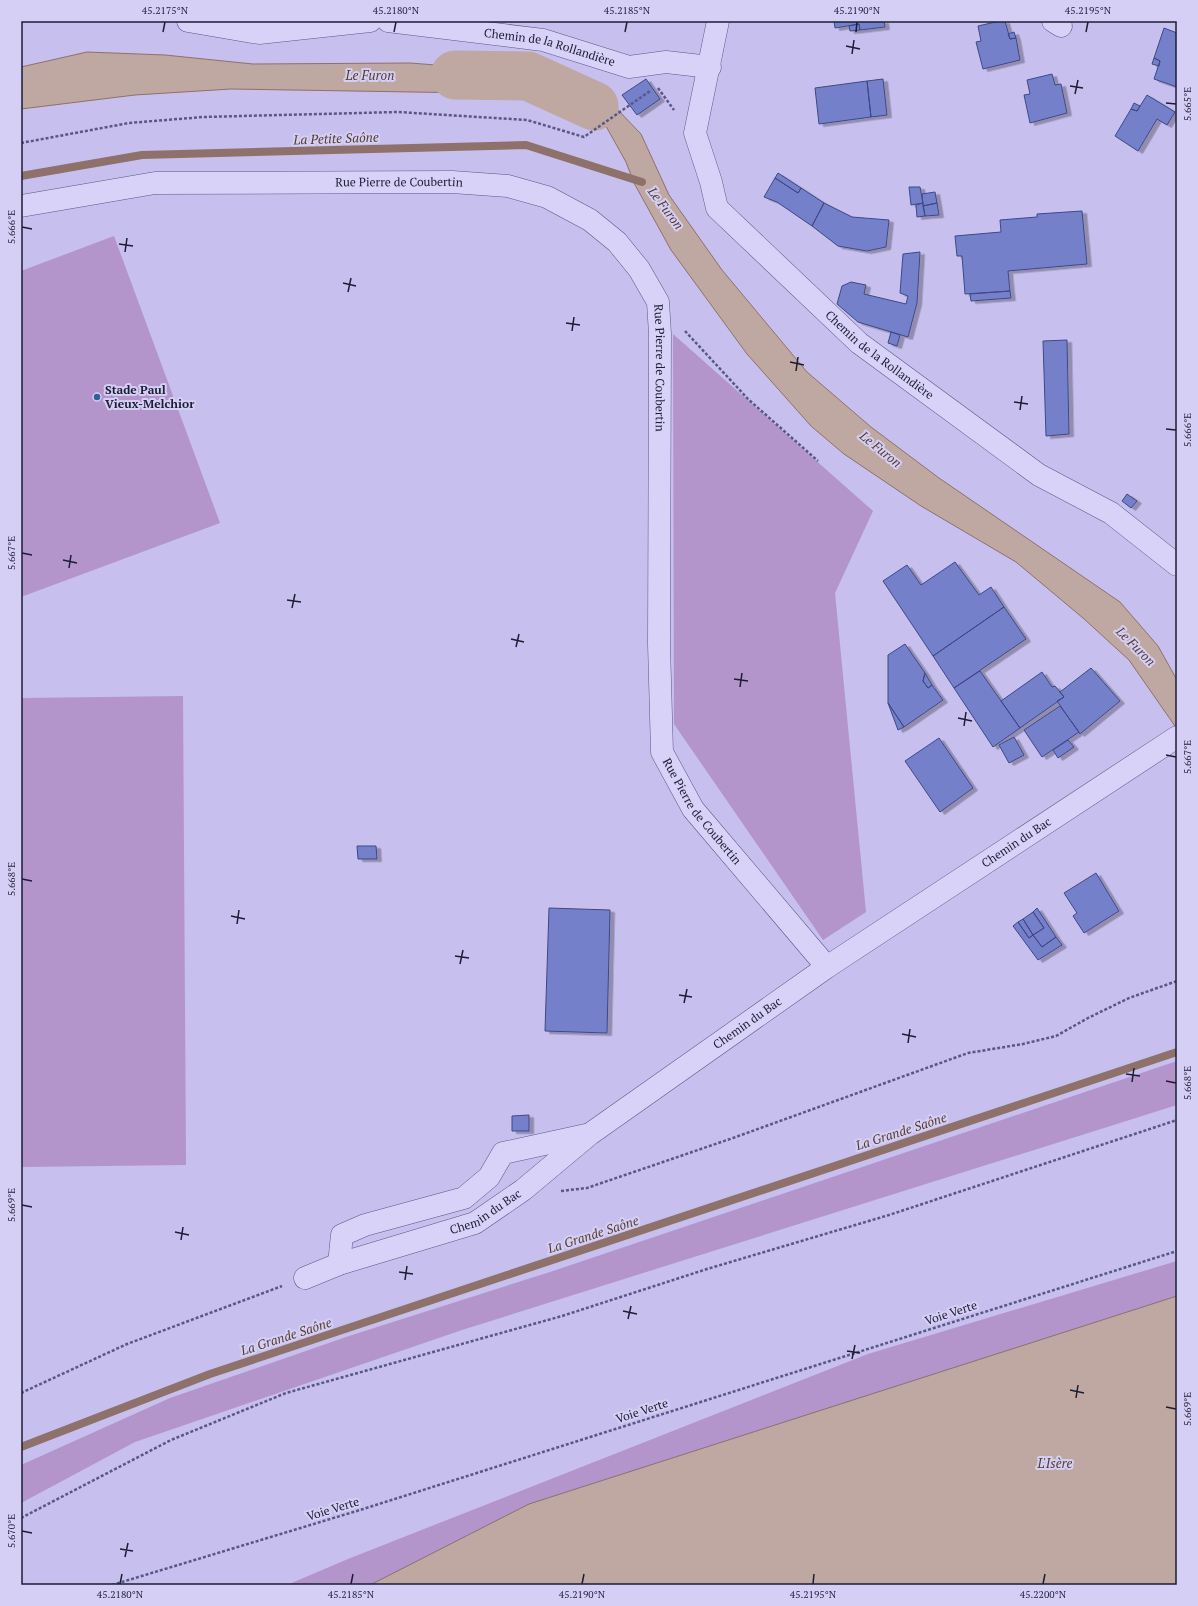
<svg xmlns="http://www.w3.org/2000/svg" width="1198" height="1606" viewBox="0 0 1198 1606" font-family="'PT Serif',serif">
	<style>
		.green { fill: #b394cb }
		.water { fill: #bfa7a2; stroke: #8d716a }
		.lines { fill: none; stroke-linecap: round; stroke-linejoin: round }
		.stream { stroke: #8d716a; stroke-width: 8 }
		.river { stroke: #bfa7a2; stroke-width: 49 }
		.building { fill: #7580cb; stroke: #3e4885; filter: url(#shadow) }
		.minor-casing { stroke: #585886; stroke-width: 23 }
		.path { stroke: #585886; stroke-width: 2.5; stroke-dasharray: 3 2; stroke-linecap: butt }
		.minor { stroke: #d8d2f8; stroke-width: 22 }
		.ticks { fill: none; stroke: #1c1e35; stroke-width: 1.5 }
		.poi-dot { fill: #286494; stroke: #d5cff5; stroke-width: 1.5 }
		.labels { text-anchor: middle; stroke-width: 4; stroke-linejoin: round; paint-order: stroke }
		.street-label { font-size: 12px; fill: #1c1e35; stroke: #d5cff5 }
		.poi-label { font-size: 12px; font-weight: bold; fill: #1c1e35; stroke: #d5cff5; text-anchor: start }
		.water-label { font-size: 13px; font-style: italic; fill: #553c2b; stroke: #d5cff5 }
		.neatline { fill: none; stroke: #1c1e35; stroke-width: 1.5 }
		.ticks-label { font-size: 10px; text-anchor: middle; fill: #1c1e35 }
	</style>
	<defs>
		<filter id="shadow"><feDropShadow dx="4.5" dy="2.5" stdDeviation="0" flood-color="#0004"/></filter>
	</defs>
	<rect width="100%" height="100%" fill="#c7bfed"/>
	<path class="green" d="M 114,236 L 220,523 L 21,597 L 21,271 Z
		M 673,334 L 873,511 L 835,593 L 866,912 L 823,940 L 674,724 Z
		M 183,696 L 186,1165 L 21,1167 L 21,698 Z
		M 1177,1061 L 1177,1105 L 462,1330 L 135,1442 L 21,1503 L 21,1465 L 170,1398 L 349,1336 L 550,1272 Z
		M 1177,1261 L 1177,1335 L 508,1585 L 287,1585 L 348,1559 L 868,1354 Z"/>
	<path class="water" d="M 87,52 L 165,55 L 253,64 L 410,63 L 501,70 L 569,86 L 617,109 L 641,134 L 669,195 L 722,270 L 807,372 L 871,427 L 939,478 L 1120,602 L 1158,646 L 1177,680 L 1177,729 L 1129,660 L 1083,618 L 1016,562 L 921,506 L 844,454 L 811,426 L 747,354 L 671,250 L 634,183 L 626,162 L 602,119 L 535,100 L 473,93 L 231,89 L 135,95 L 21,109 L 21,67 Z
		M 1177,1296 L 1177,1585 L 370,1585 L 529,1504 Z"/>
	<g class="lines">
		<path class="stream" d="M 21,176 L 142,155 L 526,145 L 642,182
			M 21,1447 L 210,1374 L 1177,1052"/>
		<path class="river" d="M 455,75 L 528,76 L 594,106"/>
	</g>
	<path class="building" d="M 834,21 L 884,21 L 885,27 L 860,30 L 859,24 L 835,28 Z
		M 1000,21 L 1005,21 L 1010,39 L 1016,38 L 1020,60 L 983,69 L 976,42 L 981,41 L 978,26 Z
		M 859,24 L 860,30 L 850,31 L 849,26 Z
		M 1164,28 L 1177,33 L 1177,87 L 1154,79 L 1160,61 L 1154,58 Z
		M 1014,32 L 1016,38 L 1010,39 L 1008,34 Z
		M 1154,58 L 1160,61 L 1159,66 L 1152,64 Z
		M 1052,74 L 1055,85 L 1061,84 L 1067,113 L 1030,123 L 1024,95 L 1030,94 L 1027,80 Z
		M 646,79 L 660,99 L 637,115 L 622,95 Z
		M 883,79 L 887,115 L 871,117 L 867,81 Z
		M 867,81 L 871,117 L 819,124 L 815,88 Z
		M 1147,95 L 1175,112 L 1167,125 L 1157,119 L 1138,151 L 1115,136 L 1131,109 L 1137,111 Z
		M 1134,103 L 1140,106 L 1137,111 L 1131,109 Z
		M 778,173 L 801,188 L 798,193 L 775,178 Z
		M 775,178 L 798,193 L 801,188 L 824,203 L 812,226 L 777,202 L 764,197 Z
		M 909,187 L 920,187 L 923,203 L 911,205 Z
		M 935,192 L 937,203 L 923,206 L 922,194 Z
		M 824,203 L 852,217 L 889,220 L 886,247 L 867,251 L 838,246 L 812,226 Z
		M 923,203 L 925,216 L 917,217 L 916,205 Z
		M 937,203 L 939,215 L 925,216 L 923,206 Z
		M 1082,211 L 1087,264 L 1008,271 L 1010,291 L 965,294 L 962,256 L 957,256 L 955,236 L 1001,232 L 1000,220 L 1037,217 L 1037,214 Z
		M 920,252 L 917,303 L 908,337 L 858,322 L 837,304 L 842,286 L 851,282 L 866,285 L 864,294 L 906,304 L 908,296 L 900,293 L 903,254 Z
		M 1010,291 L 1011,298 L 971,301 L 970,294 Z
		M 891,332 L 900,335 L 897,346 L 888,343 Z
		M 1067,340 L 1069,434 L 1046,436 L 1043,341 Z
		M 1127,494 L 1137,501 L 1131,508 L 1122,501 Z
		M 955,562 L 979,595 L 991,587 L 1004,607 L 933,656 L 883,581 L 907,565 L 921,585 Z
		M 1004,607 L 1026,639 L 954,688 L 933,656 Z
		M 905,644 L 925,673 L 923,681 L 928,688 L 932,685 L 943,700 L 904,727 L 888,703 L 888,655 Z
		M 1091,668 L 1120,701 L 1080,734 L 1057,701 L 1064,697 L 1060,692 Z
		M 980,671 L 1020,728 L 993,747 L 954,688 Z
		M 1042,672 L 1052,687 L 1055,686 L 1064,697 L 1020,728 L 1001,701 Z
		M 925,673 L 932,685 L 928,688 L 923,681 Z
		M 888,703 L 904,727 L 898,730 Z
		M 1060,706 L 1079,732 L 1042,757 L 1024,730 Z
		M 1014,737 L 1024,755 L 1009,763 L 999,745 Z
		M 939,738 L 973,788 L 940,812 L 905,761 Z
		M 1068,740 L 1074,747 L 1058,758 L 1053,750 Z
		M 357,846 L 376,846 L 377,859 L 358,859 Z
		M 1096,873 L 1119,911 L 1084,933 L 1073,916 L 1077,913 L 1064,893 Z
		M 549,908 L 610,910 L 607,1033 L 545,1031 Z
		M 1037,908 L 1056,937 L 1042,947 L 1033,935 L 1044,928 L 1033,912 Z
		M 1033,912 L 1044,928 L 1033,935 L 1023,919 Z
		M 1023,919 L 1033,935 L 1029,938 L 1018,922 Z
		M 1018,922 L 1029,938 L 1033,935 L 1042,947 L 1056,937 L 1062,945 L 1038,960 L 1013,926 Z
		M 529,1115 L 529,1131 L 512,1131 L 512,1116 Z"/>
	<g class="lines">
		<g class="minor-casing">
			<g id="minor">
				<path d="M 188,21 L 259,33 L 370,21"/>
				<path id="s1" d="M 388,21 L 543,40 L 629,67 L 666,62 L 710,67"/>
				<path id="s2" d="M 718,21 L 695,133 L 711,182 L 717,208 L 859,343 L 1039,475 L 1111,513 L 1177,565"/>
				<path d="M 1053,21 L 1061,26"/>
				<path id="s3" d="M 21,206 L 155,183 L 452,182 L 508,186 L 547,197 L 590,220 L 617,242 L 639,269 L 658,302 L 660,334 L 659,644 L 662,752 L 693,809 L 827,967"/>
				<path d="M 339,1264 L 342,1235 L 365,1225 L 464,1198 L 489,1177 L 503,1153 L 586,1135"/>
				<path id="s4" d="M 305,1278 L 339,1264 L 475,1223 L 523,1190 L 590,1134 L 827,967 L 1177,737"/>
			</g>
		</g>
		<path class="path" d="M 658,88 L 674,110
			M 21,143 L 129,123 L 203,117 L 398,112 L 527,120 L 584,137 L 650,91
			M 685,331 L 748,399 L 818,461
			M 561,1191 L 587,1188 L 733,1138 L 968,1053 L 1023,1044 L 1056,1036 L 1088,1018 L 1129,998 L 1177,981
			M 21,1393 L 127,1344 L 282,1286
			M 21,1518 L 171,1440 L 286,1393 L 562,1316 L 707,1269 L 889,1215 L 1177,1120
			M 112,1585 L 360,1510 L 1177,1251"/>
		<use href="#minor" class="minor"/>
	</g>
	<path class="ticks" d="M 163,32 L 165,22M 394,32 L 396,22M 625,32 L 627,22M 856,32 L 857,22M 1086,32 L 1088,22M 846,46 L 860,49M 852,54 L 854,40M 1070,86 L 1083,88M 1075,94 L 1078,80M 1166,103 L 1176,104M 22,227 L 32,229M 119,244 L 133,246M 125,252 L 127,238M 343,283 L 356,286M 348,292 L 351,278M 566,323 L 580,325M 572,331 L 574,317M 790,362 L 804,365M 796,371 L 798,357M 1014,402 L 1028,404M 1020,410 L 1022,396M 1166,429 L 1176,430M 22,553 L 32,555M 63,560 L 77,563M 69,568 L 71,555M 287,600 L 301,602M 292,608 L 295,594M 511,639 L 524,642M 516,647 L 519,634M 734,679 L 748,681M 740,687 L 742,673M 958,718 L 972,721M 964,726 L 966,712M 1166,755 L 1176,757M 22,879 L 32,881M 231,916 L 245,919M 237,924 L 239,910M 455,956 L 469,958M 460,964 L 463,950M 679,995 L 692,997M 684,1003 L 687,989M 902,1034 L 916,1037M 908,1043 L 910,1029M 1126,1074 L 1140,1076M 1166,1081 L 1176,1083M 1132,1082 L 1134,1068M 22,1205 L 32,1207M 175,1232 L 189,1235M 181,1240 L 183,1227M 399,1272 L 413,1274M 405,1280 L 407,1266M 623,1311 L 637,1314M 628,1319 L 631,1306M 847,1351 L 860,1353M 852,1359 L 855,1345M 1070,1390 L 1084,1393M 1076,1398 L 1078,1385M 1166,1407 L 1176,1409M 22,1531 L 32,1533M 120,1549 L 133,1551M 125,1557 L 128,1543M 120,1584 L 122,1574M 351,1584 L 353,1574M 582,1584 L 584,1574M 813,1584 L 814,1574M 1043,1584 L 1045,1574"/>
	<circle class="poi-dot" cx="97" cy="397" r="4"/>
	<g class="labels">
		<g class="street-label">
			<text dy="4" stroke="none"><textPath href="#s1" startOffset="164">Chemin de la Rollandière</textPath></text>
			<text dy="4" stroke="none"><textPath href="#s3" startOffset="380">Rue Pierre de Coubertin</textPath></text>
			<text dy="4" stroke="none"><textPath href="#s2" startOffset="412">Chemin de la Rollandière</textPath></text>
			<text dy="4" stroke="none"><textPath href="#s3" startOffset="752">Rue Pierre de Coubertin</textPath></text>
			<text dy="4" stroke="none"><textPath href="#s3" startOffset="1208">Rue Pierre de Coubertin</textPath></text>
			<text dy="4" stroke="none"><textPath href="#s4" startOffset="841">Chemin du Bac</textPath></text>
			<text dy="4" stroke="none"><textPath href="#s4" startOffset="517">Chemin du Bac</textPath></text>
			<text dy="4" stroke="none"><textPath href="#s4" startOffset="193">Chemin du Bac</textPath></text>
			<text transform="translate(951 1313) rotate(-18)" y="4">Voie Verte</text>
			<text transform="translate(642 1411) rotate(-18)" y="4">Voie Verte</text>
			<text transform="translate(333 1509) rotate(-17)" y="4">Voie Verte</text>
		</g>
		<g class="poi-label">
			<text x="105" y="394">Stade Paul<tspan x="105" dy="14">Vieux-Melchior</tspan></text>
		</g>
		<g class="water-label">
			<text x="370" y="80">Le Furon</text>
			<text transform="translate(336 138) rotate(-2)" y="5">La Petite Saône</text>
			<text transform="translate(666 208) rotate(53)" y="5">Le Furon</text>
			<text transform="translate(881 449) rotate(39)" y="5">Le Furon</text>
			<text transform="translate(1136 646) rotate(45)" y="5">Le Furon</text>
			<text transform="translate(901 1131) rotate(-18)" y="5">La Grande Saône</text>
			<text transform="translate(593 1234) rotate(-18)" y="5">La Grande Saône</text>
			<text transform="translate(286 1336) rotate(-18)" y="5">La Grande Saône</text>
			<text x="1055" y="1468">L'Isère</text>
		</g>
	</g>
	<rect width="1198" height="1606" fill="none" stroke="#d5cff5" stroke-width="44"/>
	<rect x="22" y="22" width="1154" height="1562" class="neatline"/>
	<g class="ticks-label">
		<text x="165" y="14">45.2175°N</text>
		<text x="396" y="14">45.2180°N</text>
		<text x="627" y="14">45.2185°N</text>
		<text x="857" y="14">45.2190°N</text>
		<text x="1088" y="14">45.2195°N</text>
		<text transform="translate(1187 104) rotate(-90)" y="4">5.665°E</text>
		<text transform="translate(11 227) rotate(-90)" y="4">5.666°E</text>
		<text transform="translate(1187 430) rotate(-90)" y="4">5.666°E</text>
		<text transform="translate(11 553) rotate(-90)" y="4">5.667°E</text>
		<text transform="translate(1187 757) rotate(-90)" y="4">5.667°E</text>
		<text transform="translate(11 879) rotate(-90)" y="4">5.668°E</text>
		<text transform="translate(1187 1083) rotate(-90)" y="4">5.668°E</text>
		<text transform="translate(11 1205) rotate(-90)" y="4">5.669°E</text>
		<text transform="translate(1187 1409) rotate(-90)" y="4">5.669°E</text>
		<text transform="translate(11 1531) rotate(-90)" y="4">5.670°E</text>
		<text x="120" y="1598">45.2180°N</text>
		<text x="351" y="1598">45.2185°N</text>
		<text x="582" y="1598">45.2190°N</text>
		<text x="813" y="1598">45.2195°N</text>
		<text x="1043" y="1598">45.2200°N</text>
	</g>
</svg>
